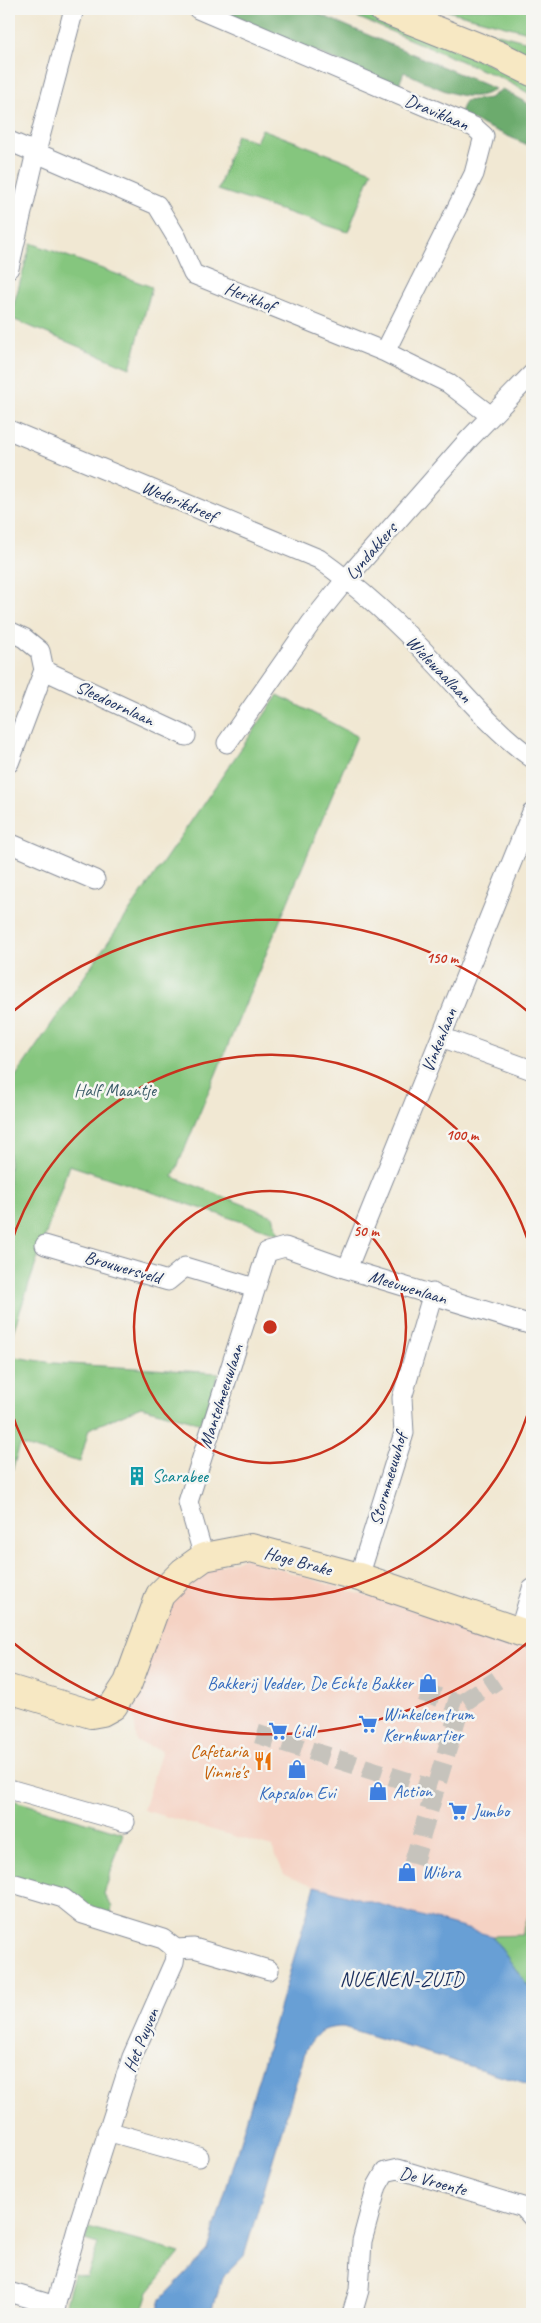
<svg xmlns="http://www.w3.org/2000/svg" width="541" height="2323" viewBox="0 0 541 2323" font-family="Caveat,sans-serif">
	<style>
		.built { fill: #f5d2c3 }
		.green { fill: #85c67e; stroke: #507a6e }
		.forest { fill: #6cab6d; stroke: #446d66 }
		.water { fill: #679fd5; stroke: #41679a }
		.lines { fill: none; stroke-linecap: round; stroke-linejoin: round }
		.street-tunnel { stroke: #c6c3bc; stroke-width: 19; stroke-dasharray: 19 9; stroke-linecap: butt }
		.street-casing { stroke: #868c98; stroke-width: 21 }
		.secondary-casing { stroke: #868c98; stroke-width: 30 }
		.street { stroke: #fff; stroke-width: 19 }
		.secondary { stroke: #f7e8c3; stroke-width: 28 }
		.ring { fill: none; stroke: #c8321e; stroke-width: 2.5 }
		.labels { text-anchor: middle; stroke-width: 5; stroke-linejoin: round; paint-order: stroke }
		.street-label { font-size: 18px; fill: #1b2f5e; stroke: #f6f6f2 }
		.park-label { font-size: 18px; fill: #3b5c68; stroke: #f6f6f2 }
		.culture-label { font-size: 18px; fill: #0d838f; stroke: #f6f6f2; text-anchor: start }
		.shop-label { font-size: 18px; fill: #366cbe; stroke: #f6f6f2; text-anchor: start }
		.food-label { font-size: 18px; fill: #c56008; stroke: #f6f6f2; text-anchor: end }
		.quarter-label { font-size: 20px; letter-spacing: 1px; fill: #1b2f5e; stroke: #f6f6f2 }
		.centre { fill: #c8321e; stroke: #f6f6f2; stroke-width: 2.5 }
		.ring-label { font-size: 15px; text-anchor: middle; font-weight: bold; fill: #c8321e; stroke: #f6f6f2; stroke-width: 5; stroke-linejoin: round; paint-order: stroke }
	</style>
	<rect width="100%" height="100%" fill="#f6f6f2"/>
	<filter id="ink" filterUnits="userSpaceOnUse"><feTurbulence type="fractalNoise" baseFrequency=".02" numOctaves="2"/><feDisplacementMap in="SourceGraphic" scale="10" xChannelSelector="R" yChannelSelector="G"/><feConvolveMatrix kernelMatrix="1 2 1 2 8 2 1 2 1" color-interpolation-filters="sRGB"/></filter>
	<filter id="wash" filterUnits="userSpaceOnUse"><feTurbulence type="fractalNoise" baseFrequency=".0096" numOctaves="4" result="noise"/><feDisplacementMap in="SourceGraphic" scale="20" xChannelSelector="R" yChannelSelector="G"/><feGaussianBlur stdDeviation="1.12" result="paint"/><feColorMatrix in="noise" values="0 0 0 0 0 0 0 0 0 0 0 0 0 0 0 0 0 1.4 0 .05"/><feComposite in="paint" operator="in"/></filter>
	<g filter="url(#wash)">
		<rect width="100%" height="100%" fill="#f1e8d3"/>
		<path class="built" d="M 244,1558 L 532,1648 L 532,1931 L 522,1936 L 492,1936 L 315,1886 L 284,1874 L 272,1847 L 143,1810 L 162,1750 L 137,1742 L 132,1705 L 169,1599 L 200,1572 Z"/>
		<path class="green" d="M 338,9 L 360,9 L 532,83 L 532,95 L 501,78 Z
			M 440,9 L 532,9 L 532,33 Z
			M 452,22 L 532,43 L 532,54 L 508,47 Z
			M 262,129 L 372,171 L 348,232 L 218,190 L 236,135 L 256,142 Z
			M 31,243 L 152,287 L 130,368 L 10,318 Z
			M 278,695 L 357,736 L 173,1177 L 273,1216 L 279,1234 L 69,1165 L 9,1344 L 9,1086 Z
			M 9,1356 L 53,1363 L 219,1373 L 201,1423 L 141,1407 L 89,1429 L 80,1462 L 20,1445 L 11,1474 L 9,1473 Z
			M 9,1799 L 123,1833 L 104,1894 L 112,1907 L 110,1916 L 9,1876 Z
			M 532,1905 L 532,1992 L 492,1936 L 522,1935 Z
			M 88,2227 L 180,2253 L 149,2291 L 142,2314 L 63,2314 L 74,2274 L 87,2277 L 98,2244 L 86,2240 Z"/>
		<path class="forest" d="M 217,9 L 307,9 L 495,89 C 468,109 430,83 404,72 L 398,87 Z
			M 502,89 L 532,106 L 532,147 L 459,114 L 465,101 L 490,98 Z"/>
		<path class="water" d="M 315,1886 L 492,1936 L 532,1992 L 532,2085 L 343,2027 C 323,2027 316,2033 306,2049 L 244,2256 L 223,2277 L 211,2314 L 157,2314 L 161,2299 L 208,2250 Z"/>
	</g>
	<g filter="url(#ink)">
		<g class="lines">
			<path class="street-tunnel" d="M 421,1692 L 461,1704
				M 257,1734 L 435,1790 L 461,1704 L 497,1680
				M 413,1864 L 435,1790"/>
			<g class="street-casing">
				<path id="street" d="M 198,9 L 474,127 L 484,136 L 474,174 L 385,352
					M 9,141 L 157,205 L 177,238 L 193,274 L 385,352 L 448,383 L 491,416
					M 9,268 L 36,152 L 74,9
					M 9,430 L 319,559 C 361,589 401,626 436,664 C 467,697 495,732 532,758
					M 9,631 L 24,638 L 40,651 L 44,670 L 186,736
					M 227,743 L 311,623 L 347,578 L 469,439 L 532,374
					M 9,763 L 44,670
					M 9,843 L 95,880
					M 441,1037 L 532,1070
					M 45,1245 L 168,1281 L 185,1267 L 255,1288
					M 347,1269 L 532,812
					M 204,1557 L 188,1502 L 267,1252 L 285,1247 L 347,1269 L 532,1325
					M 359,1577 L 404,1433 L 402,1398 L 433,1293
					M 519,1632 L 532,1589
					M 9,1789 L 125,1822
					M 9,1882 L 63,1898 L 83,1914 L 163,1939 L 176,1949 L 194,1948 L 269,1970
					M 107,2131 L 199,2157
					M 9,2292 L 56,2306
					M 53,2314 L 77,2229 L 132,2057 L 174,1962 L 176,1949
					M 352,2314 L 359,2290 L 362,2241 L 377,2186 L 385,2172 L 398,2169 L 523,2207 L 532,2217"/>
			</g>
			<g class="secondary-casing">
				<path id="secondary" d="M 383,9 L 498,55 L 532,72
					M 9,1689 L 91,1714 L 102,1712 L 113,1706 L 128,1683 L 160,1595 L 183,1572 L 204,1557 L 251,1548 L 359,1577 L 532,1636"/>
			</g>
			<use href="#street" class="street"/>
			<use href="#secondary" class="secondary"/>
		</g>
	</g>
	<g class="ring">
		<circle cx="270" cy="1327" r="136"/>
		<path d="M532 1400A272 272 0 0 1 9 1404M9 1250A272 272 0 0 1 532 1254"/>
		<path d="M532 1639A407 407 0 0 1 11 1641M11 1013A407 407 0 0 1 532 1015"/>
	</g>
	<defs>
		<g id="building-bare" transform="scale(1.5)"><path d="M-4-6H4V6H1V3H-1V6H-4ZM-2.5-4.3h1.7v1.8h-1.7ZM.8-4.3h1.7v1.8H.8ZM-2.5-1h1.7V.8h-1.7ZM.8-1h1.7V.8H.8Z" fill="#0f9aa8" stroke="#f6f6f2" stroke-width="2.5" paint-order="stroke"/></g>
		<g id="shop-bare" transform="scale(1.5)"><path d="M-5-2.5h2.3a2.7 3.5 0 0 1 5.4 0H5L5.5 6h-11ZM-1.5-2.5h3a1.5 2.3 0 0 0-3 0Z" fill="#3f7fe0" stroke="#f6f6f2" stroke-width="2.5" paint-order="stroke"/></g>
		<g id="supermarket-bare" transform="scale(1.5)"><path d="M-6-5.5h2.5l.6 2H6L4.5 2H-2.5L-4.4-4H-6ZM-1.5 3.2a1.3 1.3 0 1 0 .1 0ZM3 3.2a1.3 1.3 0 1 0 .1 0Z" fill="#3f7fe0" stroke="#f6f6f2" stroke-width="2.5" paint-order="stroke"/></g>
		<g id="restaurant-bare" transform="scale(1.5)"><path d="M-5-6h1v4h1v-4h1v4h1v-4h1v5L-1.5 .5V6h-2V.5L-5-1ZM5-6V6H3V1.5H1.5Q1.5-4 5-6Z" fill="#e8710a" stroke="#f6f6f2" stroke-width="2.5" paint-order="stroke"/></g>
	</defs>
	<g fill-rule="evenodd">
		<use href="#building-bare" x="137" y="1476"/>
		<use href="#shop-bare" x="428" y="1683"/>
		<use href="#supermarket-bare" x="368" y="1724"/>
		<use href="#supermarket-bare" x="278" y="1731"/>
		<use href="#restaurant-bare" x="263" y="1761"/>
		<use href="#shop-bare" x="297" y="1769"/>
		<use href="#shop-bare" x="378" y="1791"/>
		<use href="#supermarket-bare" x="458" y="1811"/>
		<use href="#shop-bare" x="407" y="1872"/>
	</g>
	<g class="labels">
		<g class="street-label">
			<text transform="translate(437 112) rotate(23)" y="6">Draviklaan</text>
			<text transform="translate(250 297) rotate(22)" y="6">Herikhof</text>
			<text transform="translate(179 501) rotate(23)" y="6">Wederikdreef</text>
			<text transform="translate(371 551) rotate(-49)" y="6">Lyndakkers</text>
			<text transform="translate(439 669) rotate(46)" y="6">Wielewaallaan</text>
			<text transform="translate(115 703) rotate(25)" y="6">Sleedoornlaan</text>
			<text transform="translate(439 1040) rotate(-68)" y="6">Vinkenlaan</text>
			<text transform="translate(123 1267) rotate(16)" y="6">Brouwersveld</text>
			<text transform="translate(408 1287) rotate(17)" y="6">Meeuwenlaan</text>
			<text transform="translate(221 1396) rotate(-72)" y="6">Mantelmeeuwlaan</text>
			<text transform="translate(388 1479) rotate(-74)" y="6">Stormmeeuwhof</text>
			<text transform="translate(298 1561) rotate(15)" y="6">Hoge Brake</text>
			<text transform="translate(141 2040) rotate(-68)" y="6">Het Puyven</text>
			<text transform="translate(433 2181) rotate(15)" y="6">De Vroente</text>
		</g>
		<g class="park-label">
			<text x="115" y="1096">Half Maantje</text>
		</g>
		<g class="culture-label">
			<text x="152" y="1482">Scarabee</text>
		</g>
		<g class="shop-label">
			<text x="413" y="1689" text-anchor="end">Bakkerij Vedder, De Echte Bakker</text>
			<text x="383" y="1720">Winkelcentrum<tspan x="383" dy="21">Kernkwartier</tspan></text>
			<text x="293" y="1737">Lidl</text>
			<text x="393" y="1797">Action</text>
			<text x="297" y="1799" text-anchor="middle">Kapsalon Evi</text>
			<text x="473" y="1817">Jumbo</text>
			<text x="422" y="1878">Wibra</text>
		</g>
		<g class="food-label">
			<text x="248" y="1757">Cafetaria<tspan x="248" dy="21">Vinnie's</tspan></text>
		</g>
		<g class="quarter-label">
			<text x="402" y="1986">NUENEN-ZUID</text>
		</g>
	</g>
	<circle cx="270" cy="1327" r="8" class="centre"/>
	<g class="ring-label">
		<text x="442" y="963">150 m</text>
		<text x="462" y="1140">100 m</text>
		<text x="366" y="1236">50 m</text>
	</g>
	<rect width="541" height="2323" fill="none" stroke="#f6f6f2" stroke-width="30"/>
</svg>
